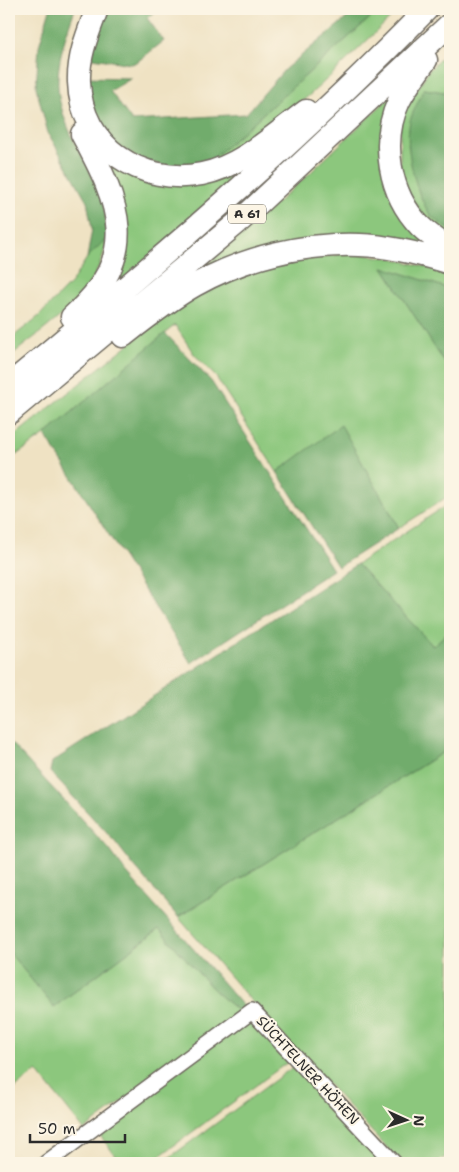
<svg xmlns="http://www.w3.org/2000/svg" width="459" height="1172" viewBox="0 0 459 1172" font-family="'Shantell Sans',sans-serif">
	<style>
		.green { fill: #8cc77d; stroke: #5c7954 }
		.forest { fill: #71ac6c; stroke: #4e6c4c }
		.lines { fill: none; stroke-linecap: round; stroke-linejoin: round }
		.minor-casing { stroke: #706b60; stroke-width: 18 }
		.highway-casing { stroke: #706b60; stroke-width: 25 }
		.minor { stroke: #fff; stroke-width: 15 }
		.highway { stroke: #fff; stroke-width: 22 }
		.labels { text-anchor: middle; stroke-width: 4; stroke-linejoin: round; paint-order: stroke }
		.shield { fill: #fcf5e5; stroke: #6a6863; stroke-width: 1 }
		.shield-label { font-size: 12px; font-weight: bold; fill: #2b2b2b }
		.street-label { font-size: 14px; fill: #2b2b2b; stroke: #fcf5e5 }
	</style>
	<rect width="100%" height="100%" fill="#fcf5e5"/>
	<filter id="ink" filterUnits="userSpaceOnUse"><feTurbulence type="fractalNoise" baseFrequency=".02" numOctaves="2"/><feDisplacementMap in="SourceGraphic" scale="10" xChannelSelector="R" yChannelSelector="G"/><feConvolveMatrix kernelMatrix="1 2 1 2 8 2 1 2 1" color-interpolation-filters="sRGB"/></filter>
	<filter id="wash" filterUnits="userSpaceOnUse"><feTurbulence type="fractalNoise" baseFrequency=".0096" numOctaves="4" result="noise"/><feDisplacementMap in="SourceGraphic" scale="20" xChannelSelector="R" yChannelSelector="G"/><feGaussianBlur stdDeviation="1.12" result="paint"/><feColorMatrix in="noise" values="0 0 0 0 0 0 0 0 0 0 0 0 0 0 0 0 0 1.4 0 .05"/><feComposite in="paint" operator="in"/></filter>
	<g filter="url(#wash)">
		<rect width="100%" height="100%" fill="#efe2c3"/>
		<path class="green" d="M 380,9 L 400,9 C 354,52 307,103 256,137 C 241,147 224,155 208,163 Z
			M 450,49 L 450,93 L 424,89 L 408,145 L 413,169 L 419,193 L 430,215 L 450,230 L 450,239 L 417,211 L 400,172 L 400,119 L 428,71 Z
			M 394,93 L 384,155 L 450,255 L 378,241 L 190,280 L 309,174 Z
			M 94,142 L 160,179 L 270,149 L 85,313 L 118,258 Z
			M 107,238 C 99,295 50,324 9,357 L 9,340 L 38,317 L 71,283 L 87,258 Z
			M 351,253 L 391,258 L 450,273 L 450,289 L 383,267 L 450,371 L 450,495 L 399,528 L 341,426 L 277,472 L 216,377 L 194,354 L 175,325 L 45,435 L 9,460 L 9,440 L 164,316 L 204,293 L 250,271 L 276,263 Z
			M 450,503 L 450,630 L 433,646 L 357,564 Z
			M 450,748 L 450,1154 L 436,1163 L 401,1163 L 253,1003 L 178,917 Z
			M 159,929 L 213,989 L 240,1013 L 84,1130 L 37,1071 L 9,1093 L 9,952 L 54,1007 Z
			M 245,1019 L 256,1020 L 292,1059 L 150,1163 L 121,1163 L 96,1130 Z
			M 297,1064 L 387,1163 L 162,1163 Z"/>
		<path class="forest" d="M 50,9 L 75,9 C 65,37 53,71 60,102 C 68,140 93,168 103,204 C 106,214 106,227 107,238 L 87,258 L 92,229 L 87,201 L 48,133 L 36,87 L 39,46 Z
			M 104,9 L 157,9 L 147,18 L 164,41 L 137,62 L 131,64 L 87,57 Z
			M 353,9 L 380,9 L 208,163 L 170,167 L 140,160 L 115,144 L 95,119 L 86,77 L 132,78 L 110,91 L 132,121 L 246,114 L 285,69 L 354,12 Z
			M 424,89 L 450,93 L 450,230 C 444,225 434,220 429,213 C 415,191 404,147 410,121 C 413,110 420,99 424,89 Z
			M 383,267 L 450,289 L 450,371 Z
			M 165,333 L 211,381 L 333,570 L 191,663 L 45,435 Z
			M 341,425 L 399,528 L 338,567 L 277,472 Z
			M 357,564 L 433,646 L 450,630 L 450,748 L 178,917 L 133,865 L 116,843 L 50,772 L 52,762 Z
			M 9,741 L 109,849 L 126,872 L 246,1009 L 240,1013 L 213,989 L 159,929 L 54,1007 L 9,952 Z"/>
	</g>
	<g filter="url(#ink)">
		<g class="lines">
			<g class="minor-casing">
				<path id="minor" d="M 46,1163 L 252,1011 L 394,1163"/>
			</g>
			<g class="highway-casing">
				<path id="highway" d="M 97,9 C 88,33 78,56 79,82 C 81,147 142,186 202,174 C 242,166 275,134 306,111
					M 426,60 C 417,73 406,87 399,101 C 380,141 389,194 420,226 C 429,235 440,242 450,249
					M 72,317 C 142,255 120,204 82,134
					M 123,336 C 146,318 170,299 195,285 C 245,257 303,243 360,245 C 391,246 421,254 450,263
					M 9,385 C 154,265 296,144 427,9
					M 9,413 L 242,219 L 450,24"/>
			</g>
			<use href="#minor" class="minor"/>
			<use href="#highway" class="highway"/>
		</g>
	</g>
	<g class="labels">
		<rect class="shield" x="228" y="204.5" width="38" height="19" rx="4"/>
		<g class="shield-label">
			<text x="247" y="218">A 61</text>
		</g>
		<g class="street-label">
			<text transform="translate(308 1070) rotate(47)" y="5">SÜCHTELNER HÖHEN</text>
		</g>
	</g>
	<rect width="459" height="1172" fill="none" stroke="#fcf5e5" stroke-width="30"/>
	<g transform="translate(406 1120) rotate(93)" stroke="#fcf5e5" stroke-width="4" paint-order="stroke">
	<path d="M0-4L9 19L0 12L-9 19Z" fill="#2b2b2b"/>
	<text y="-8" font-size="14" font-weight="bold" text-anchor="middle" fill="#2b2b2b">N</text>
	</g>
	<path d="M30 1134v8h95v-8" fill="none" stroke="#2b2b2b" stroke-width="2.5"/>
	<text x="38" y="1134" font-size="15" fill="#2b2b2b" stroke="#fcf5e5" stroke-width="4" paint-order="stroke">50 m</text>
</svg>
